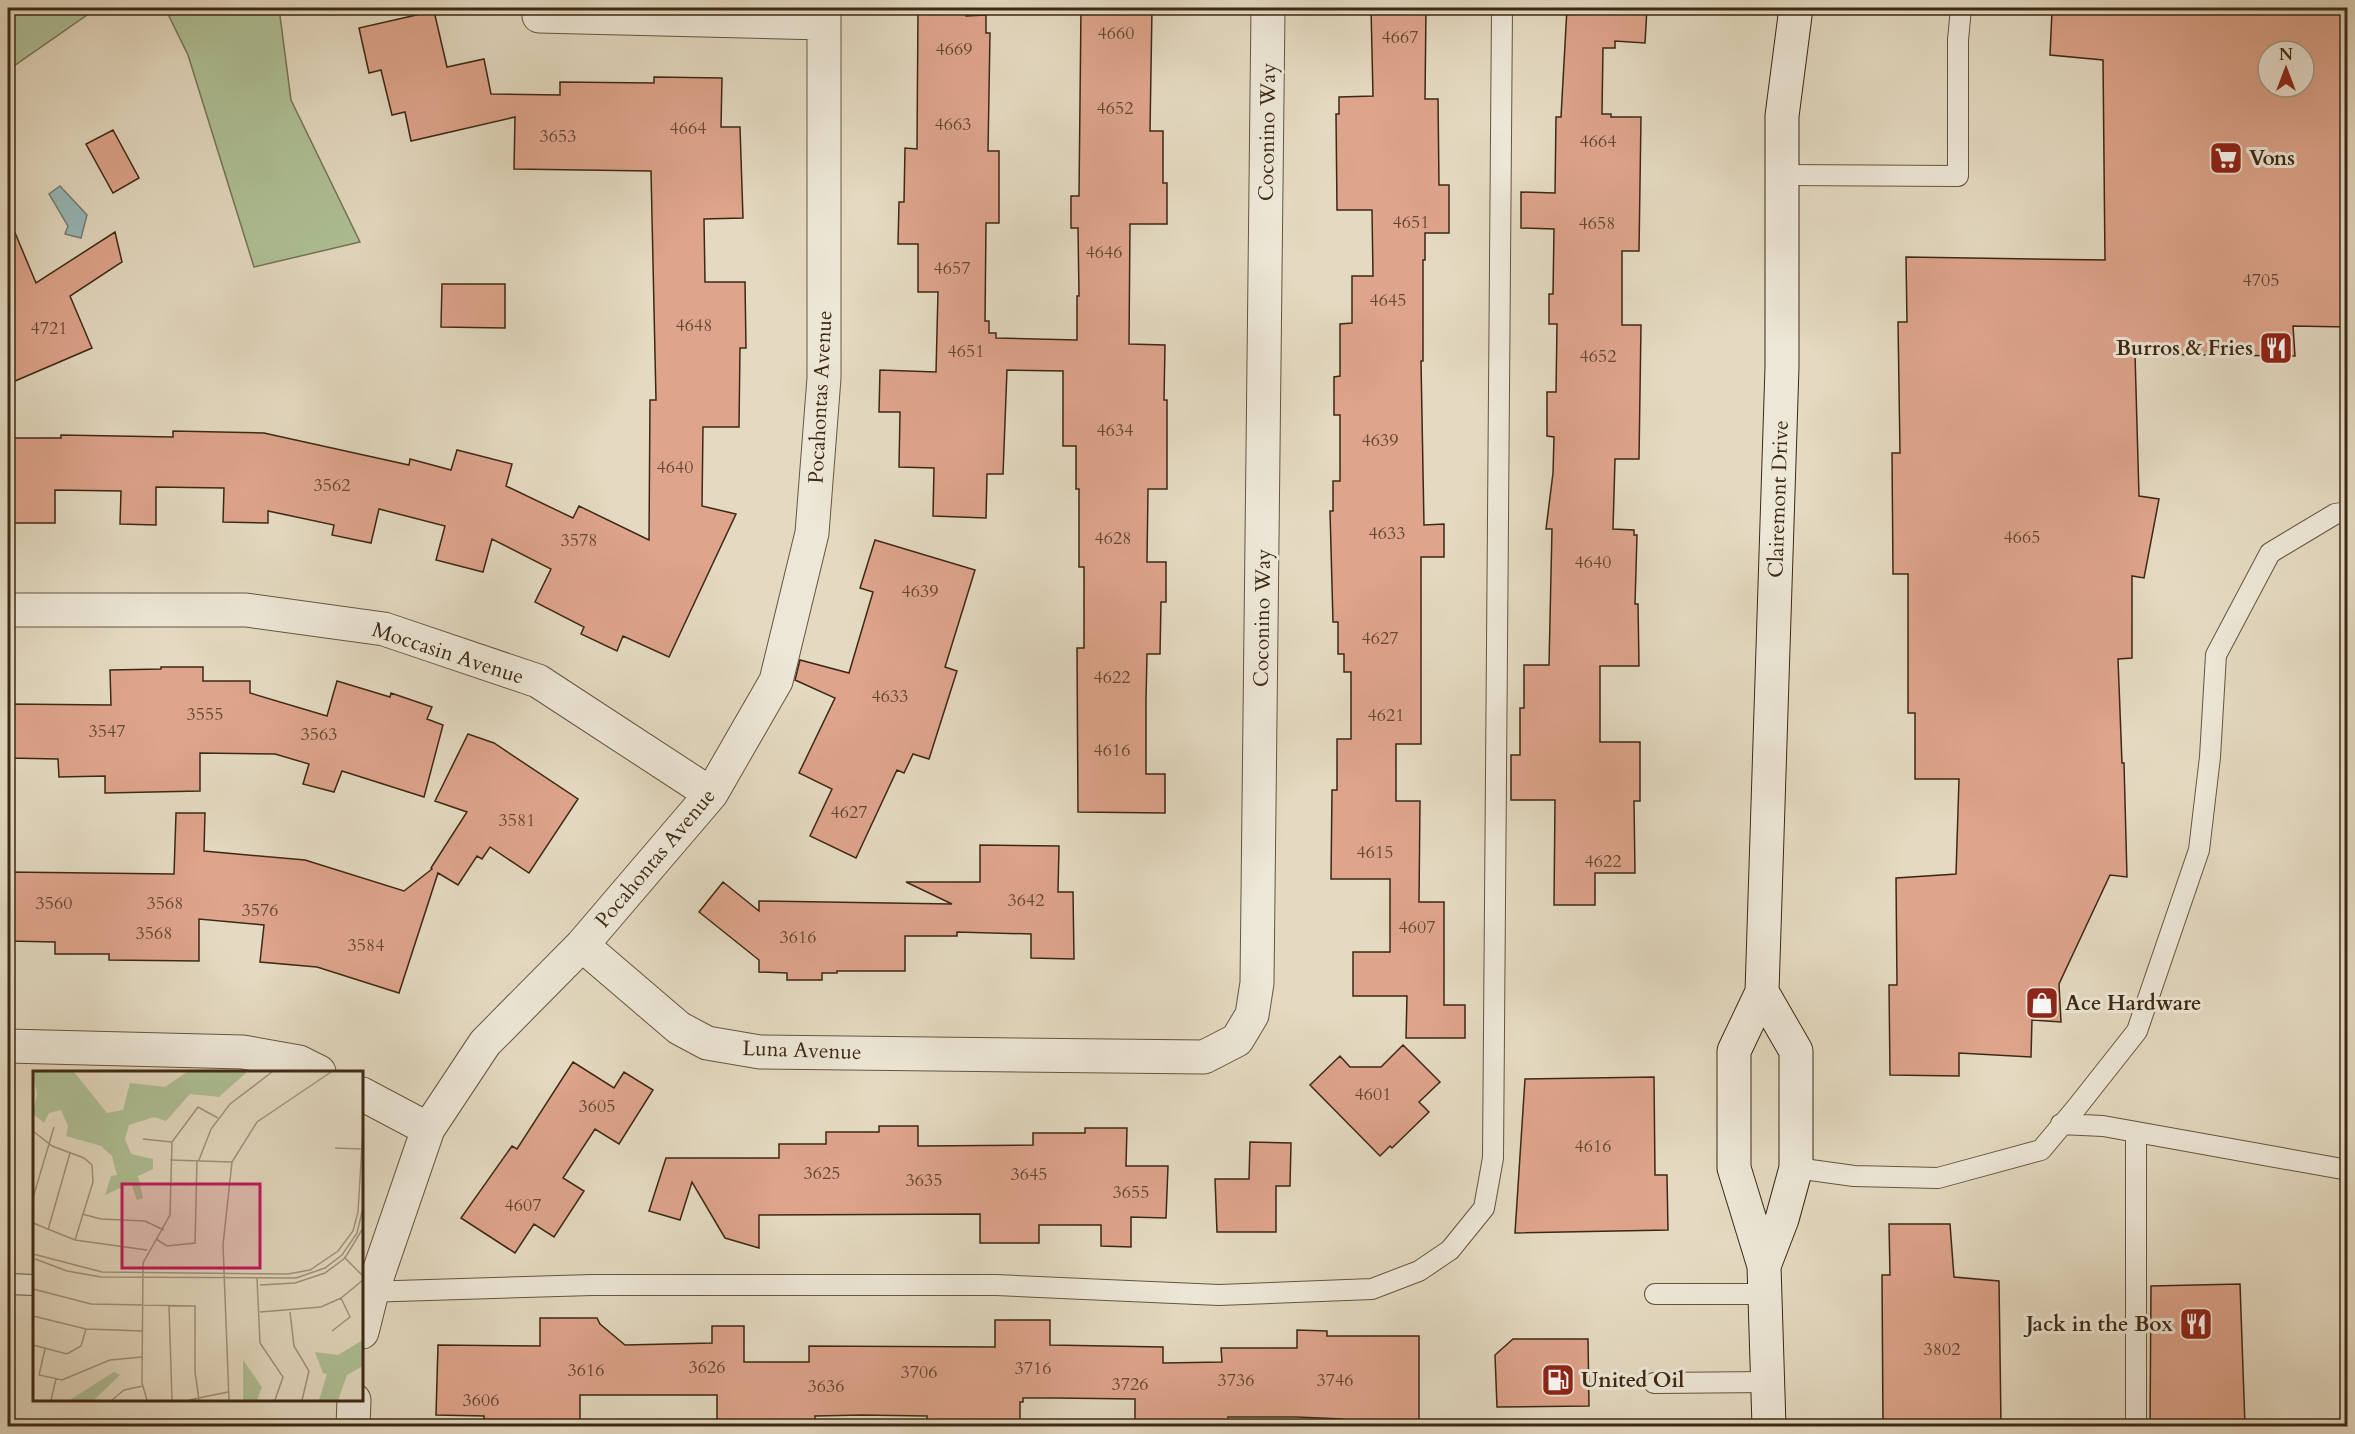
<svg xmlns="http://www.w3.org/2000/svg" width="2355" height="1434" viewBox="0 0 2355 1434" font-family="Cardo,serif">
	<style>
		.green { fill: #afc197; stroke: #767556; stroke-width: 1.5 }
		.water { fill: #97b9b9; stroke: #737f77; stroke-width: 1.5 }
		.building { fill: #dea48c; stroke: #3d2914; stroke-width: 1.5; fill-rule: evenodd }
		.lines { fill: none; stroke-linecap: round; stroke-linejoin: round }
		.lane-casing { stroke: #67553f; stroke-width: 22 }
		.street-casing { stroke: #67553f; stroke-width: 35 }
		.secondary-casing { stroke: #3d2914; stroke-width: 35 }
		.lane { stroke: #ede7d7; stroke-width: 20 }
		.street { stroke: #ede7d7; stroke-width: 33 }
		.secondary { stroke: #ede7d7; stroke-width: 33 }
		.labels { text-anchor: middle; stroke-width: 6; stroke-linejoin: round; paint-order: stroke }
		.number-label { font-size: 18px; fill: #654832 }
		.street-label { font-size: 21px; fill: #3d2914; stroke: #ede7d7 }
		.poi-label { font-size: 21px; font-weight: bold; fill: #3d2914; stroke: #ede7d7; text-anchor: start }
		.inset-road { fill: none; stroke: #a1937c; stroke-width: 1.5 }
		.view { fill: #c2185b; fill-opacity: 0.15; stroke: #c2185b; stroke-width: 3 }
		.inset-edge { fill: none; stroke: #3d2914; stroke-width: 3 }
	</style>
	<rect width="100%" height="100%" fill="#e4dac1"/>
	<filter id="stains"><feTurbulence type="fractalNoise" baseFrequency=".00333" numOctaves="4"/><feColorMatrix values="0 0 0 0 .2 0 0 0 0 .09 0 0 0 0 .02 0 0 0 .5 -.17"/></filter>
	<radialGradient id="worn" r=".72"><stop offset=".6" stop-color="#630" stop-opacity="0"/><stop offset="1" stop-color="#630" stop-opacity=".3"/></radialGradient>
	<path class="green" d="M 8,8 L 97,8 L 8,70 Z
		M 165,8 L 279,8 L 291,100 L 360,242 L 254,267 L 188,55 Z"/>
	<path class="water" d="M 60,186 L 87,215 L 81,238 L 65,234 L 68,226 L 49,194 Z"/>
	<path class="building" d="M 918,8 L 965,8 L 966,16 L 986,15 L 986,33 L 990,33 L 988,151 L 999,151 L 999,223 L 986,223 L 985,321 L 989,321 L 989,333 L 996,333 L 996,338 L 1077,340 L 1077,296 L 1079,296 L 1078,228 L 1071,228 L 1071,196 L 1079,196 L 1081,8 L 1152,8 L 1150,131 L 1163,131 L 1163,183 L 1167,183 L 1167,224 L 1130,224 L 1129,344 L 1165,345 L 1164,400 L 1167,400 L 1167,489 L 1148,489 L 1147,562 L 1166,562 L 1166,602 L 1161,602 L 1160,654 L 1147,654 L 1146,700 L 1146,774 L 1165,774 L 1165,813 L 1078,812 L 1077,648 L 1084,648 L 1084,567 L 1079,567 L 1079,489 L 1076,489 L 1076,446 L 1063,446 L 1063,371 L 1007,370 L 1003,474 L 987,474 L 986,518 L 933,516 L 934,468 L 899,467 L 900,412 L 879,412 L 880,370 L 936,372 L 938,292 L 918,292 L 918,244 L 898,244 L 899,202 L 904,202 L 905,148 L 917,149 Z
		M 1371,8 L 1426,8 L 1425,99 L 1438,99 L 1439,185 L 1449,185 L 1449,233 L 1425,233 L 1425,260 L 1423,260 L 1423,361 L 1421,361 L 1424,525 L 1444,524 L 1444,557 L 1421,557 L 1421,744 L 1396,744 L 1396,801 L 1420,801 L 1419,902 L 1444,902 L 1444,1005 L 1465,1005 L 1465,1038 L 1406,1038 L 1407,996 L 1353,996 L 1353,952 L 1390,952 L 1390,879 L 1331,879 L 1332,790 L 1337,790 L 1337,739 L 1351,739 L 1351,672 L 1344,672 L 1344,654 L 1338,654 L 1338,622 L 1333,622 L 1330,511 L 1333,511 L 1333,481 L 1340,481 L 1340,415 L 1334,415 L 1334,377 L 1340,376 L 1340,324 L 1352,323 L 1352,276 L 1373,276 L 1372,210 L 1337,210 L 1336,114 L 1339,114 L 1339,97 L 1373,96 Z
		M 1567,8 L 1647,8 L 1645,43 L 1615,41 L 1615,48 L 1603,48 L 1602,114 L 1611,114 L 1611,117 L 1641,117 L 1639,251 L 1622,251 L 1622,325 L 1641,325 L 1639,459 L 1615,459 L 1613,529 L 1634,530 L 1634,535 L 1637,535 L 1635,604 L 1638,604 L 1639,666 L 1600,666 L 1600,742 L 1640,742 L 1640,801 L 1634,801 L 1635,873 L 1595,873 L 1595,905 L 1554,905 L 1555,800 L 1511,800 L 1511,755 L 1520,755 L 1520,708 L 1524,708 L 1524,665 L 1549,665 L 1552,529 L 1546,529 L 1553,473 L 1554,437 L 1547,436 L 1547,392 L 1556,392 L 1557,324 L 1549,324 L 1549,294 L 1553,294 L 1554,229 L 1521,228 L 1521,192 L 1555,193 L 1556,117 L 1561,117 Z
		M 2103,8 L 2348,8 L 2348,327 L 2293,326 L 2295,356 L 2135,354 L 2139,496 L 2159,499 L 2144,578 L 2132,576 L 2132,658 L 2118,659 L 2122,763 L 2124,763 L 2127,877 L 2110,875 L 2059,984 L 2061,1022 L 2032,1020 L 2031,1057 L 1959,1053 L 1959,1076 L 1890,1075 L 1889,985 L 1897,985 L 1896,878 L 1956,874 L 1959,779 L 1915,779 L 1915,713 L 1908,713 L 1908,574 L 1893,574 L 1892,453 L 1900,453 L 1898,322 L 1907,322 L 1906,257 L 2105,260 L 2103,60 L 2050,55 L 2052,11 L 2103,12 ZM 2268,51 L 2304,51 L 2304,87 L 2268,87 Z
		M 434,11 L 447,67 L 484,59 L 491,94 L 560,95 L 560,82 L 654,83 L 654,77 L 722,78 L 721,127 L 740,127 L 743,218 L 704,219 L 705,282 L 745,282 L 746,348 L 740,348 L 739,427 L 703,427 L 702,506 L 736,514 L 669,657 L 623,636 L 617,651 L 581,634 L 584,627 L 535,602 L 551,569 L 492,539 L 483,572 L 436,560 L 445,526 L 379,509 L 371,543 L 332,535 L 334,525 L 268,511 L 268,523 L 223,522 L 224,488 L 156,487 L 156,525 L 120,524 L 121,491 L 55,490 L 55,523 L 14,523 L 14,509 L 8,509 L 8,438 L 61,438 L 61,435 L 173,437 L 173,431 L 264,433 L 409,465 L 410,459 L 451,470 L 457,450 L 512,464 L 506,486 L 573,518 L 579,506 L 649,540 L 650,400 L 656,400 L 651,171 L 514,169 L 515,117 L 411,141 L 405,112 L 392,115 L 381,70 L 369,73 L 359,28 Z
		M 113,130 L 139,178 L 113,193 L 86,144 Z
		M 8,216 L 36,283 L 115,232 L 122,262 L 70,296 L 92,348 L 8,384 Z
		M 442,284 L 505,284 L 505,328 L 441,327 Z
		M 875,540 L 975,570 L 945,667 L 957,671 L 929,759 L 913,754 L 904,773 L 897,770 L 856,858 L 810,836 L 832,789 L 799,773 L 835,698 L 795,680 L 800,660 L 849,673 L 873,592 L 860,588 Z
		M 161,667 L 203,667 L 203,681 L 250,681 L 250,693 L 327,716 L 337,681 L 390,697 L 391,693 L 432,707 L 427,719 L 443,725 L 424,797 L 342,771 L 334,792 L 303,784 L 309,764 L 275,754 L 200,753 L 200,791 L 105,793 L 105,776 L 59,777 L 58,759 L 8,758 L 8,704 L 111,705 L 110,670 L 161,669 Z
		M 468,734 L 494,743 L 578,799 L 529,873 L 490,847 L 482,859 L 477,856 L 458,885 L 438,873 L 399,993 L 317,967 L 260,962 L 264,925 L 199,919 L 199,961 L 109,960 L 109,954 L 55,954 L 55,942 L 8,941 L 8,872 L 174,874 L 176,813 L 205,813 L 204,851 L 305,860 L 404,891 L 432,869 L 431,868 L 467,812 L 435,801 Z
		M 980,845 L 1059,846 L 1058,892 L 1073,892 L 1074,959 L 1031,958 L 1031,934 L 957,932 L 957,936 L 905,936 L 905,971 L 837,971 L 837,973 L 822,973 L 822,980 L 787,980 L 787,973 L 759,972 L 759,960 L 699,912 L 723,882 L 759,911 L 759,901 L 952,904 L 906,882 L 980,882 Z
		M 1403,1045 L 1440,1082 L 1419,1102 L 1429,1112 L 1392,1148 L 1390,1146 L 1380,1156 L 1310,1085 L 1340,1056 L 1350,1067 L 1381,1067 Z
		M 573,1062 L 614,1088 L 624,1072 L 653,1090 L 619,1144 L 595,1129 L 563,1178 L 584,1191 L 554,1237 L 534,1224 L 515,1253 L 461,1218 L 512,1146 L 517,1149 Z
		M 1654,1077 L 1655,1175 L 1667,1175 L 1668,1230 L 1515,1233 L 1525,1079 Z
		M 879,1126 L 918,1126 L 918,1146 L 1033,1145 L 1033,1133 L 1085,1133 L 1085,1128 L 1127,1128 L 1126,1166 L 1168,1166 L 1166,1218 L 1131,1217 L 1131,1247 L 1101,1246 L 1101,1225 L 1039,1225 L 1039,1243 L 980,1243 L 980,1214 L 759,1215 L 759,1248 L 725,1238 L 692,1182 L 680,1220 L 649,1211 L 666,1158 L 779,1158 L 779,1144 L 826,1144 L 826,1132 L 879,1132 Z
		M 1250,1142 L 1291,1143 L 1290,1186 L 1276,1186 L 1276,1232 L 1217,1232 L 1215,1179 L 1249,1179 Z
		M 1889,1224 L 1950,1224 L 1954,1277 L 1999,1281 L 2001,1426 L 1883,1426 L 1882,1275 L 1890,1275 Z
		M 2240,1284 L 2245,1426 L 2150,1426 L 2151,1286 Z
		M 540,1318 L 597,1318 L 600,1324 L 625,1345 L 712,1343 L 712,1326 L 744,1326 L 744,1362 L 809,1362 L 809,1346 L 995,1347 L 995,1320 L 1050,1320 L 1050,1345 L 1163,1347 L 1163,1363 L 1222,1362 L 1221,1348 L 1297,1348 L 1297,1330 L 1327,1331 L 1327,1336 L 1419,1336 L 1419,1426 L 1342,1426 L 1342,1419 L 1296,1417 L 1228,1417 L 1228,1426 L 1135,1426 L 1135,1399 L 1055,1398 L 1023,1398 L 1023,1402 L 1020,1402 L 1020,1426 L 927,1426 L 927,1416 L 862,1415 L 815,1416 L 815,1426 L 717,1426 L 717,1395 L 580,1395 L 580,1426 L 484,1426 L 484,1416 L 436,1415 L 438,1345 L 540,1346 Z
		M 1513,1339 L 1588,1339 L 1589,1406 L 1497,1407 L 1495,1355 Z"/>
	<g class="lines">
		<g class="lane-casing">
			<path id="lane" d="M 1782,175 L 1958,176 L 1958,40 L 1961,8
				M 2061,1124 L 2103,1126 L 2348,1170
				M 1796,1168 L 1854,1176 L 1938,1178 L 2041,1150 L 2077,1107 L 2137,1031 L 2199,850 L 2210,757 L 2216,655 L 2270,553 L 2335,514 L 2348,512
				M 8,1284 L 34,1285
				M 364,1292 L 592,1285 L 996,1285 L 1219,1295 L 1372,1289 L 1419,1271 L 1450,1250 L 1484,1208 L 1493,1158 L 1502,8
				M 1655,1294 L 1765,1294
				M 1654,1383 L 1769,1382
				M 2136,1426 L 2136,1133"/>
		</g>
		<g class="street-casing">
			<path id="street" d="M 539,16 L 824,23
				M 8,610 L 246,610 L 384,629 L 538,681 L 711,794
				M 582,945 L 679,1028 L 707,1043 L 760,1052 L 1204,1057 L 1237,1040 L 1252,1015 L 1257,983 L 1268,8
				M 8,1046 L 243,1052 L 299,1062 L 319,1072
				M 362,1094 L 428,1129
				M 362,1332 L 372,1292 L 428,1129 L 485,1043 L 582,945 L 711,794 L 776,681 L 812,533 L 824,378 L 824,8
				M 353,1426 L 354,1400"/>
		</g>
		<g class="secondary-casing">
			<path id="secondary" d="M 1762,992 L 1796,1051 L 1796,1168 L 1782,1219 L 1764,1266
				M 1769,1426 L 1764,1266 L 1734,1168 L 1734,1051 L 1762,992 L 1782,367 L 1782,116 L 1796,8"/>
		</g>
		<use href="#lane" class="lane"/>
		<use href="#street" class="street"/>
		<use href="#secondary" class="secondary"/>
	</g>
	<defs>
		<g id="supermarket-square" transform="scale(1.725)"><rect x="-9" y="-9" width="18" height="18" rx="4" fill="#8f2418" stroke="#ede7d7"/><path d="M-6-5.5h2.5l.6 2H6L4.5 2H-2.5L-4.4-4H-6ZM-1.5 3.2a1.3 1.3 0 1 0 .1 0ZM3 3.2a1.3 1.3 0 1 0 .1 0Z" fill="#fff"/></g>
		<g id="restaurant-square" transform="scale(1.725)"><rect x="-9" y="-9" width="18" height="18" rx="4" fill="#8f2418" stroke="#ede7d7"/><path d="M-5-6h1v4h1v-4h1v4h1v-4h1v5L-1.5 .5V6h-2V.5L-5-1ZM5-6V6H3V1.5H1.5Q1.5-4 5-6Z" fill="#fff"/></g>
		<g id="shop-square" transform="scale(1.725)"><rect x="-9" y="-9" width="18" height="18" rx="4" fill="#8f2418" stroke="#ede7d7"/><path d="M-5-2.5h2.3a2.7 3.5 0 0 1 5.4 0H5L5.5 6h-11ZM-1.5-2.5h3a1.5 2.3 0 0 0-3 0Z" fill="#fff"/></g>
		<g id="fuel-square" transform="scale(1.725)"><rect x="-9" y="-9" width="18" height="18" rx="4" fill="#8f2418" stroke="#ede7d7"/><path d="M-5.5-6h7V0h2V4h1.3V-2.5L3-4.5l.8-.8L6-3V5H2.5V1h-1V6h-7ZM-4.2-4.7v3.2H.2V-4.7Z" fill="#fff"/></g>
	</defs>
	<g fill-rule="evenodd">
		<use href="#supermarket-square" x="2226" y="158"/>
		<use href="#restaurant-square" x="2276" y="348"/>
		<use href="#shop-square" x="2042" y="1003"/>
		<use href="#restaurant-square" x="2196" y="1324"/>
		<use href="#fuel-square" x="1558" y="1380"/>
	</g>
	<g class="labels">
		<g class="number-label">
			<text x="1116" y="39">4660</text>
			<text x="1400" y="43">4667</text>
			<text x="954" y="55">4669</text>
			<text x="1115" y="114">4652</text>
			<text x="953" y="130">4663</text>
			<text x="688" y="134">4664</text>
			<text x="558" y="142">3653</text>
			<text x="1598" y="147">4664</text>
			<text x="1411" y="228">4651</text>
			<text x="1597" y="229">4658</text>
			<text x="1104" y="258">4646</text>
			<text x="952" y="274">4657</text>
			<text x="2261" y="286">4705</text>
			<text x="1388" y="306">4645</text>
			<text x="694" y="331">4648</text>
			<text x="49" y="334">4721</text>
			<text x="966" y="357">4651</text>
			<text x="1598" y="362">4652</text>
			<text x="1115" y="436">4634</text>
			<text x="1380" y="446">4639</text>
			<text x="675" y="473">4640</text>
			<text x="332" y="491">3562</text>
			<text x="1387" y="539">4633</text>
			<text x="2022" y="543">4665</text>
			<text x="1113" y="544">4628</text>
			<text x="579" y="546">3578</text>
			<text x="1593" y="568">4640</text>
			<text x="920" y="597">4639</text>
			<text x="1380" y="644">4627</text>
			<text x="1112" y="683">4622</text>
			<text x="890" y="702">4633</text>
			<text x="205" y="720">3555</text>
			<text x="1386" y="721">4621</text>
			<text x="107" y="737">3547</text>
			<text x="319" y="740">3563</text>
			<text x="1112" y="756">4616</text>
			<text x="849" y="818">4627</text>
			<text x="517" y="826">3581</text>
			<text x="1375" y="858">4615</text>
			<text x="1603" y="867">4622</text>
			<text x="1026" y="906">3642</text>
			<text x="54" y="909">3560</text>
			<text x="165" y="909">3568</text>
			<text x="260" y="916">3576</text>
			<text x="1417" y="933">4607</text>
			<text x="154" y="939">3568</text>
			<text x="798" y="943">3616</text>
			<text x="366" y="951">3584</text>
			<text x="1373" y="1100">4601</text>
			<text x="597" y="1112">3605</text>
			<text x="1593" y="1152">4616</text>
			<text x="822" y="1179">3625</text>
			<text x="1029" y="1180">3645</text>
			<text x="924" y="1186">3635</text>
			<text x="1131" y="1198">3655</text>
			<text x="523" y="1211">4607</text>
			<text x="1942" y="1355">3802</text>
			<text x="707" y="1373">3626</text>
			<text x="1033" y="1374">3716</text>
			<text x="586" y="1376">3616</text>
			<text x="919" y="1378">3706</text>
			<text x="1236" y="1386">3736</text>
			<text x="1335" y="1386">3746</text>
			<text x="1130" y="1390">3726</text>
			<text x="826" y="1392">3636</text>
			<text x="481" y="1406">3606</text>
		</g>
		<g class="street-label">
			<text transform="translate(1267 132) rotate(-89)" y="7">Coconino Way</text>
			<text transform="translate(820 397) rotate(-87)" y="7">Pocahontas Avenue</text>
			<text transform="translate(1778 499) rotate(-88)" y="7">Clairemont Drive</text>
			<text transform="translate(1262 618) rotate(-89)" y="7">Coconino Way</text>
			<text transform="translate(448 653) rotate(18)" y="7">Moccasin Avenue</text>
			<text transform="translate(655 858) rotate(-50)" y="7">Pocahontas Avenue</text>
			<text transform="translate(802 1050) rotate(2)" y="7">Luna Avenue</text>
		</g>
		<g class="poi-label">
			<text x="2249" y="165">Vons</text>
			<text x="2253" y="355" text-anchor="end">Burros &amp; Fries</text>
			<text x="2065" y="1010">Ace Hardware</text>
			<text x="2173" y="1331" text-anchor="end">Jack in the Box</text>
			<text x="1581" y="1387">United Oil</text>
		</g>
	</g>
	<g transform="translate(33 1071)">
		<rect width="330" height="330" fill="#e4dac1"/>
		<path d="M 0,1 L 41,1 L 74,42 L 90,39 L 97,12 L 132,16 L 154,1 L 214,1 L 186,26 L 157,23 L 133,50 L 121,46 L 96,54 L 92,68 L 98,83 L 120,88 L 120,98 L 105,105 L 110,127 L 104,129 L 98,112 L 72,124 L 78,105 L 84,104 L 79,85 L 68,75 L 33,65 L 35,55 L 28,39 L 16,42 L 11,52 L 0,43 L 4,23 ZM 330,269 L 330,295 L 314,304 L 305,329 L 286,329 L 294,303 L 290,302 L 282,281 L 305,284 ZM 210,289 L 229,316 L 224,329 L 210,329 ZM 81,301 L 87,304 L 61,329 L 37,329 Z" fill="#afc197"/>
		<path class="inset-road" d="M 0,60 L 19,75 L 51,87 L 59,94 L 60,111 L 42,169M 110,68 L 139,71M 302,77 L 328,78M 137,89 L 199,91M 166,89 L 178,58 L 197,33 L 239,1M 0,127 L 21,56M 49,143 L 68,148 L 112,150 L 131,159M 0,152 L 42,169 L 114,179M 15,159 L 37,82M 123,168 L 134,175 L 162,172 L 164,89M 0,183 L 69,201 L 255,203 L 277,199 L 305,180 L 320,160 L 325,141 L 330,58M 311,186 L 330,205M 2,188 L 34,200 L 68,206 L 263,207 L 292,197 L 309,184 L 324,162 L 330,137M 224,207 L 227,272 L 250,306 L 242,329M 227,214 L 262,212 L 292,202 L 312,187 L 330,157M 0,218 L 58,233 L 162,235 L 162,301 L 166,329M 136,235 L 139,329M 227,241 L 288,236 L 308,227 L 330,209M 257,241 L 261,275 L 276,300 L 269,329M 0,245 L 53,258 L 110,260M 299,260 L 317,246 L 308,227M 0,274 L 34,283 L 48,275 L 53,258M 12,278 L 6,304 L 29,309 L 77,289 L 109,286M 18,329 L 23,308M 79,329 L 91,319 L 110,315M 114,329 L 109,312 L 110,192 L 137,144 L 139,71 L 165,36 L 185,47M 156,329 L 195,321M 196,329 L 190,174 L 199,91 L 224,51 L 298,1"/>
		<path class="view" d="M 89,113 L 227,113 L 227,197 L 89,197 Z"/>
		<rect width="330" height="330" class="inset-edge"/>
	</g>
	<rect width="2355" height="1434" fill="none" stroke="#e4dac1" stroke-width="30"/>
	<rect x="9" y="9" width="2337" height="1416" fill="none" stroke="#3d2914" stroke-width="3"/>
	<rect x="15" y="15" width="2325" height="1404" fill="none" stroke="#3d2914" stroke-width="1.5"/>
	<g transform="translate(2286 69)"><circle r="28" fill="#ede7d7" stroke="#a79b89" stroke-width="1.5"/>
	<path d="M0-4.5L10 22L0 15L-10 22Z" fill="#8f2418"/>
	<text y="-9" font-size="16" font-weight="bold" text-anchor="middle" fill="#3d2914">N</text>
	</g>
	<rect width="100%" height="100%" filter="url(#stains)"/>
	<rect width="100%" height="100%" fill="url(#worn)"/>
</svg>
